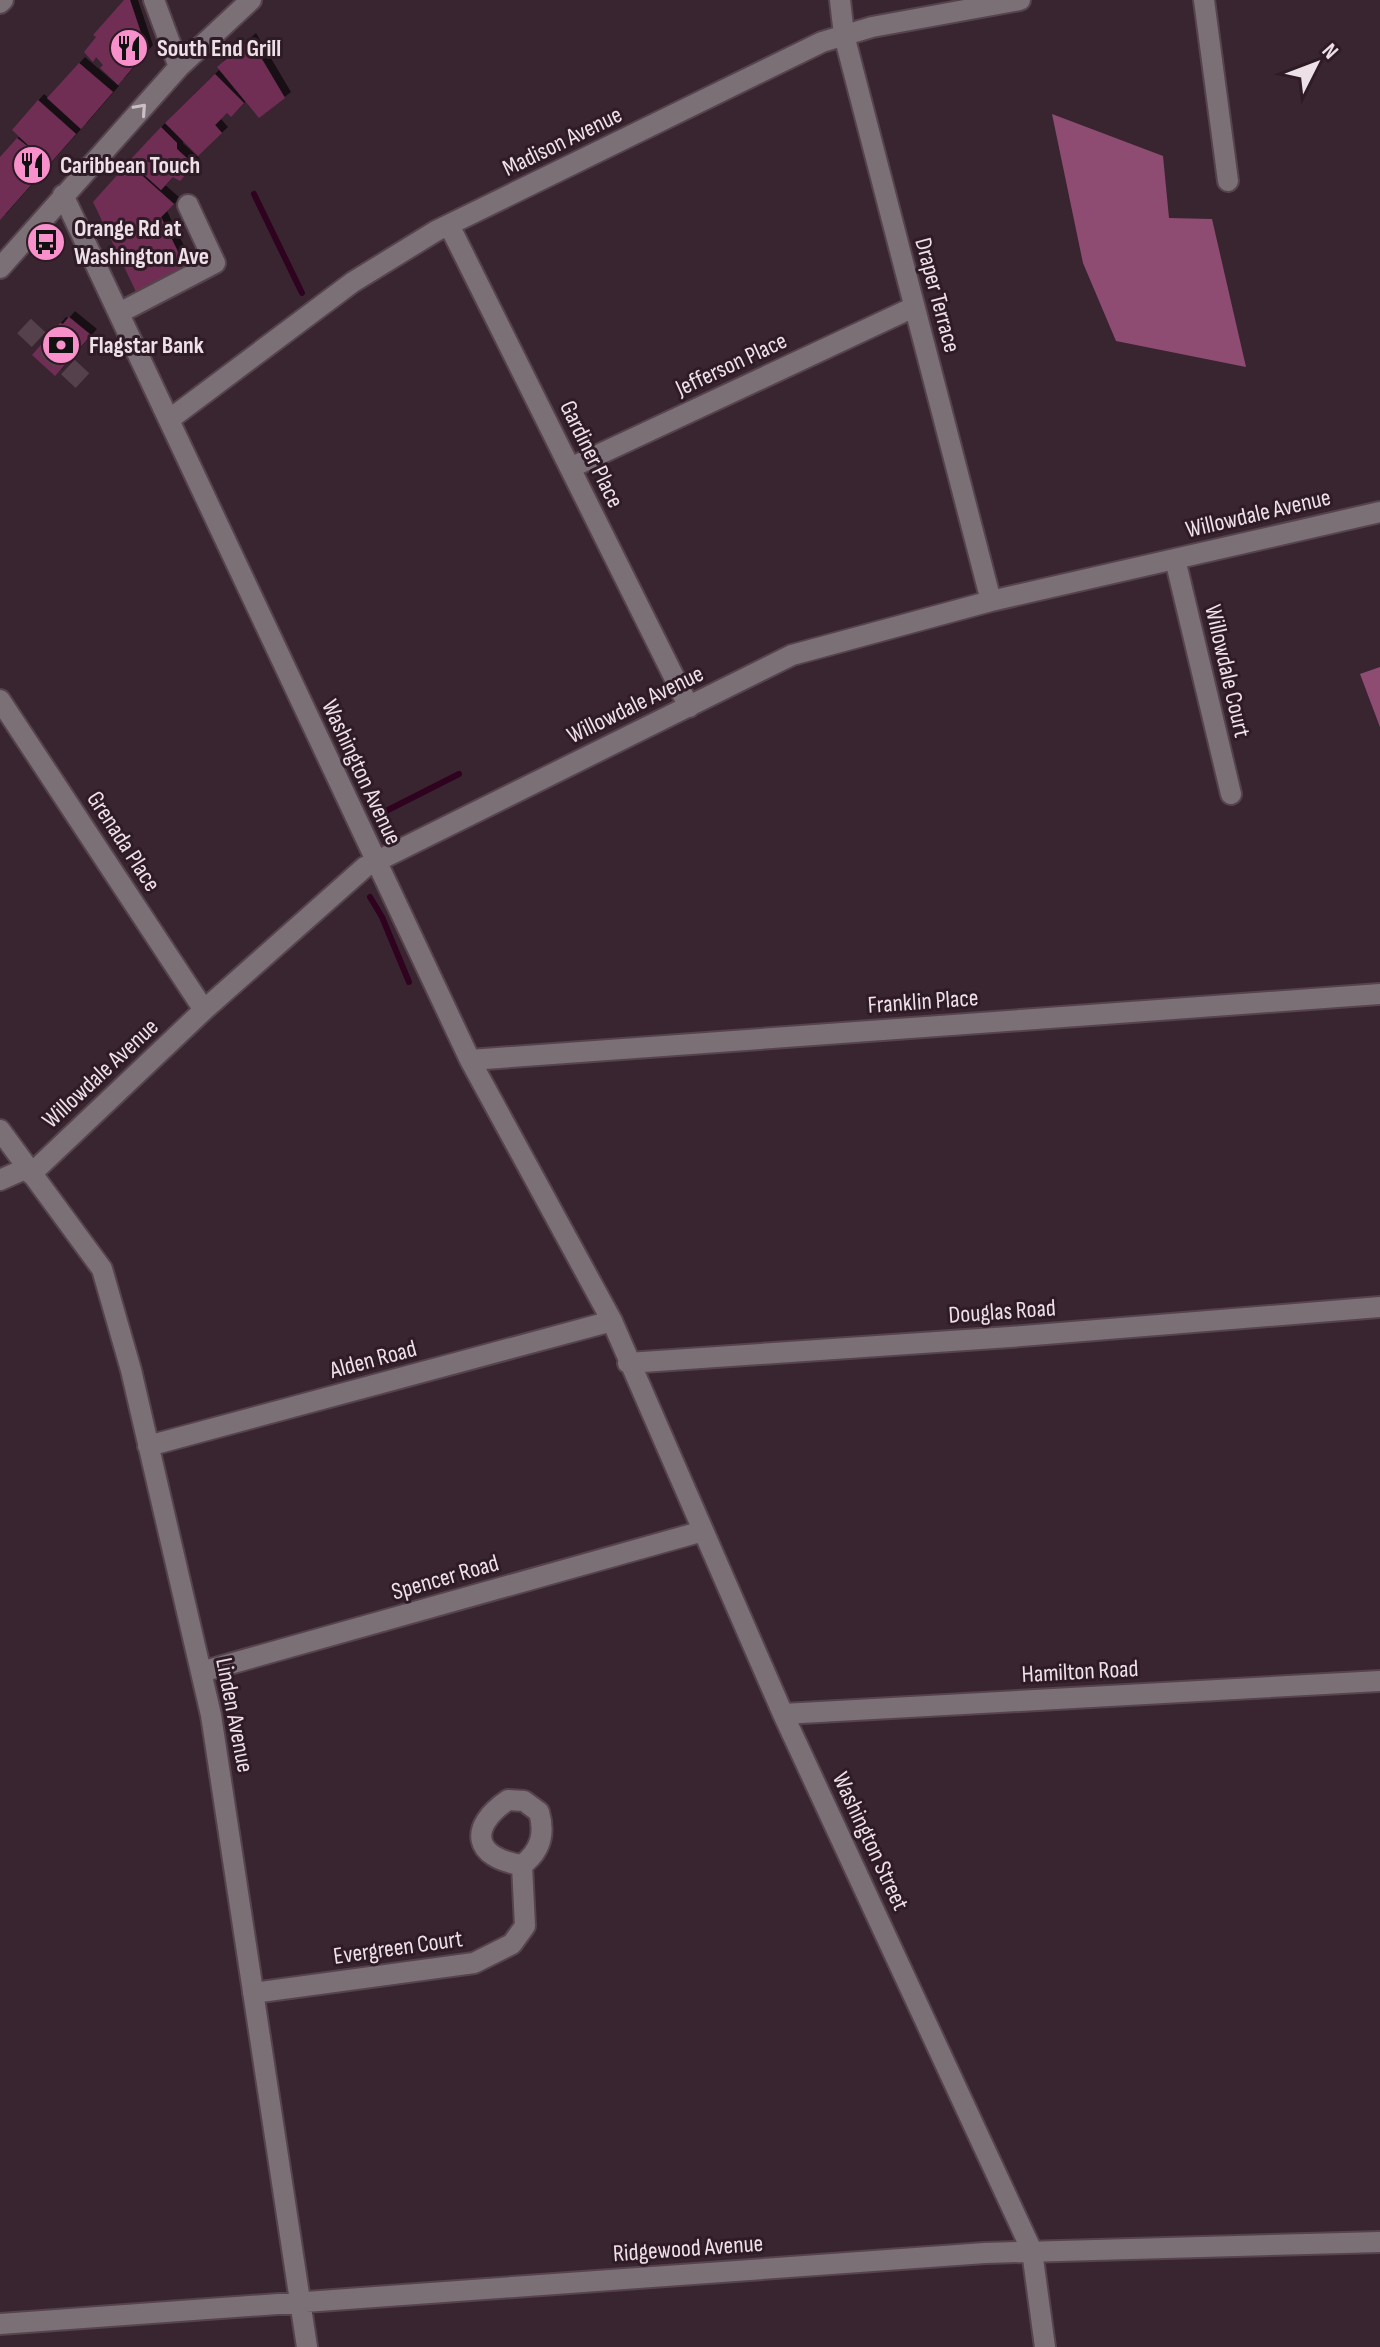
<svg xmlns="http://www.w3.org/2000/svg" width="1380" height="2347" viewBox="0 0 1380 2347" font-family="'Sofia Sans Condensed',sans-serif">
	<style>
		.forest { fill: #8f4c73 }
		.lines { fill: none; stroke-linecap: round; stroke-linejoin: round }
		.stream { stroke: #2f021f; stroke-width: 6 }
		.building { fill: #6f2e55; filter: url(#shadow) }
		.minor-tunnel { stroke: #54414b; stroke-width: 20; stroke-dasharray: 20 10; stroke-linecap: butt }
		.minor-casing { stroke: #56434d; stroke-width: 24 }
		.minor { stroke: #7b7076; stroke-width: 20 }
		.oneway { stroke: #ccbec5 }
		.labels { text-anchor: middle; stroke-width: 6; stroke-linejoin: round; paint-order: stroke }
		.poi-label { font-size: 24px; font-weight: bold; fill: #eee0e7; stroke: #2f1b26; text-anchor: start }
		.street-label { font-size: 24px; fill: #eee0e7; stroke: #2f1b26 }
	</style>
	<defs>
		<filter id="shadow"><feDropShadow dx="6" dy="-6" stdDeviation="0" flood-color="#0009"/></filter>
	</defs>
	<rect width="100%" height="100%" fill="#392530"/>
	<path class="forest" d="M 1052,114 L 1163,156 L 1169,218 L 1212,219 L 1246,367 L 1116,341 L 1083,263 Z
		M 1380,667 L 1380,727 L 1360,674 Z"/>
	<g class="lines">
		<path class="stream" d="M 254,194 L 302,293
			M 386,811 L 459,774
			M 370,897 L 382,917 L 409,982"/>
	</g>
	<path class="building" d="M 124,0 L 130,0 L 147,51 L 118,85 L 100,68 L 103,65 L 96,57 L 93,62 L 84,52 L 96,37 L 93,35 Z
		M 250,39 L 285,98 L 259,118 L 217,67 Z
		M 79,63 L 113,92 L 81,129 L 47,98 Z
		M 215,74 L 244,103 L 231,117 L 227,113 L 215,125 L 222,133 L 198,156 L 165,123 Z
		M 38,100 L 76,134 L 0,220 L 0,157 L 17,138 L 31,149 L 27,153 L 32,159 L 36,154 L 45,161 L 12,130 Z
		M 161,127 L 177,143 L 177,149 L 194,165 L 180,181 L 173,177 L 161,190 L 129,161 Z
		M 128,163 L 174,204 L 161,217 L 184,264 L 182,271 L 139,298 L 93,202 Z
		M 69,317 L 91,335 L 55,376 L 32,355 L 60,323 L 63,324 Z"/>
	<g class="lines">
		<path class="minor-tunnel" d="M 24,326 L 85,383"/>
		<g class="minor-casing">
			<path id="minor" d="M 154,0 L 179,67
				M 840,0 L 844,35 L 991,601
				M 1204,0 L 1228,181
				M 0,3 L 3,0
				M 63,195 L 470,1060 L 612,1321 L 783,1714 L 1032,2251 L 1045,2347
				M 449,225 L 689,707
				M 0,268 L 179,67 L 251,0
				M 119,313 L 215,263 L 188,205
				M 170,419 L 353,282 L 436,231 L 822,42 L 872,27 L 1020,0
				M 570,468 L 914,307
				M 1175,559 L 1231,794
				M 0,700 L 204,1010
				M 470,1060 L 1380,994
				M 0,1130 L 102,1269 L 131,1370 L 211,1715 L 307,2347
				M 31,1174 L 204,1010 L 365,867 L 792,655 L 991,601 L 1380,512
				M 0,1180 L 27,1168
				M 628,1363 L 1010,1337 L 1380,1307
				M 148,1446 L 612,1321
				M 201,1672 L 703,1531
				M 783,1714 L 1380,1681
				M 508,1800 L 524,1801 L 539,1812 C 545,1833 541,1851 522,1865 C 473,1858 468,1827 508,1800 Z
				M 253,1993 L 474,1963 L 512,1944 L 525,1926 L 522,1865
				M 0,2324 L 985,2253 L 1380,2242"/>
		</g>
		<use href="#minor" class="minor"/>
	</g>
	<defs><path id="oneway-chevron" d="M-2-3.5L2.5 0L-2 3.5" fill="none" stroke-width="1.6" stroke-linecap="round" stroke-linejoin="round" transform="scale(2)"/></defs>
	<use class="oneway" href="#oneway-chevron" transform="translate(141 109) rotate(-48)"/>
	<defs>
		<g id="restaurant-disc" transform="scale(2)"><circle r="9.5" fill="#f890cb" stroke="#2f1b26"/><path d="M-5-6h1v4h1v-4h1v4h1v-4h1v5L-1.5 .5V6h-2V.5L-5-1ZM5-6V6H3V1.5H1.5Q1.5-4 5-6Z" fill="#111"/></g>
		<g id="bus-disc" transform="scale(2)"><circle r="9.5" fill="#f890cb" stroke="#2f1b26"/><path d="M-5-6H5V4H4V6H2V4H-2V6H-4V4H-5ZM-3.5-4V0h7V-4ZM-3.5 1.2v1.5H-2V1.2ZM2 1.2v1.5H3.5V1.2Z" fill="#111"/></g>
		<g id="bank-disc" transform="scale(2)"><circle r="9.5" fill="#f890cb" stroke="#2f1b26"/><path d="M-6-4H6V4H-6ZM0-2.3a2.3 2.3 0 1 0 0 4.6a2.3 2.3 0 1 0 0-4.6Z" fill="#111"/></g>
	</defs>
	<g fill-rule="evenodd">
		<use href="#restaurant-disc" x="129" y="48"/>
		<use href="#restaurant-disc" x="32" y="165"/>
		<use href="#bus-disc" x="46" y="242"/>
		<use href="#bank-disc" x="61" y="345"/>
	</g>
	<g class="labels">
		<g class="poi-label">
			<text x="157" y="56">South End Grill</text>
			<text x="60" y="173">Caribbean Touch</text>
			<text x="74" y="236">Orange Rd at<tspan x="74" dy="28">Washington Ave</tspan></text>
			<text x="89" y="353">Flagstar Bank</text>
		</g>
		<g class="street-label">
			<text transform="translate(562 141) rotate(-26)" y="8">Madison Avenue</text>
			<text transform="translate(938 295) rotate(75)" y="8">Draper Terrace</text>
			<text transform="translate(731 364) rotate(-25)" y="8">Jefferson Place</text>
			<text transform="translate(592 454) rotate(64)" y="8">Gardiner Place</text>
			<text transform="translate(1258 513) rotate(-13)" y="8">Willowdale Avenue</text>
			<text transform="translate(1228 671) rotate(77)" y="8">Willowdale Court</text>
			<text transform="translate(635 704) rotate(-26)" y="8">Willowdale Avenue</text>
			<text transform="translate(362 772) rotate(65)" y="8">Washington Avenue</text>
			<text transform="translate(124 841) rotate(57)" y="8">Grenada Place</text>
			<text transform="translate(923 1001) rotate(-4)" y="8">Franklin Place</text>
			<text transform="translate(100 1073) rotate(-43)" y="8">Willowdale Avenue</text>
			<text transform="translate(1002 1311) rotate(-4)" y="8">Douglas Road</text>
			<text transform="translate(373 1359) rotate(-15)" y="8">Alden Road</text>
			<text transform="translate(445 1577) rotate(-16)" y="8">Spencer Road</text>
			<text transform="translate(1080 1671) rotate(-3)" y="8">Hamilton Road</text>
			<text transform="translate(235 1715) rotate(79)" y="8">Linden Avenue</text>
			<text transform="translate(871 1841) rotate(65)" y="8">Washington Street</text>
			<text transform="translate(398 1947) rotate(-8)" y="8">Evergreen Court</text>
			<text transform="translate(688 2248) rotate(-4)" y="8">Ridgewood Avenue</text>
		</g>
	</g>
	<g transform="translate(1316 64) rotate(48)" stroke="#2f1b26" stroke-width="6" paint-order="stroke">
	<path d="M0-6L14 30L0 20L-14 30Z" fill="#eee0e7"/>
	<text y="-12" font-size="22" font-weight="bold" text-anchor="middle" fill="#eee0e7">N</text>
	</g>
</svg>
